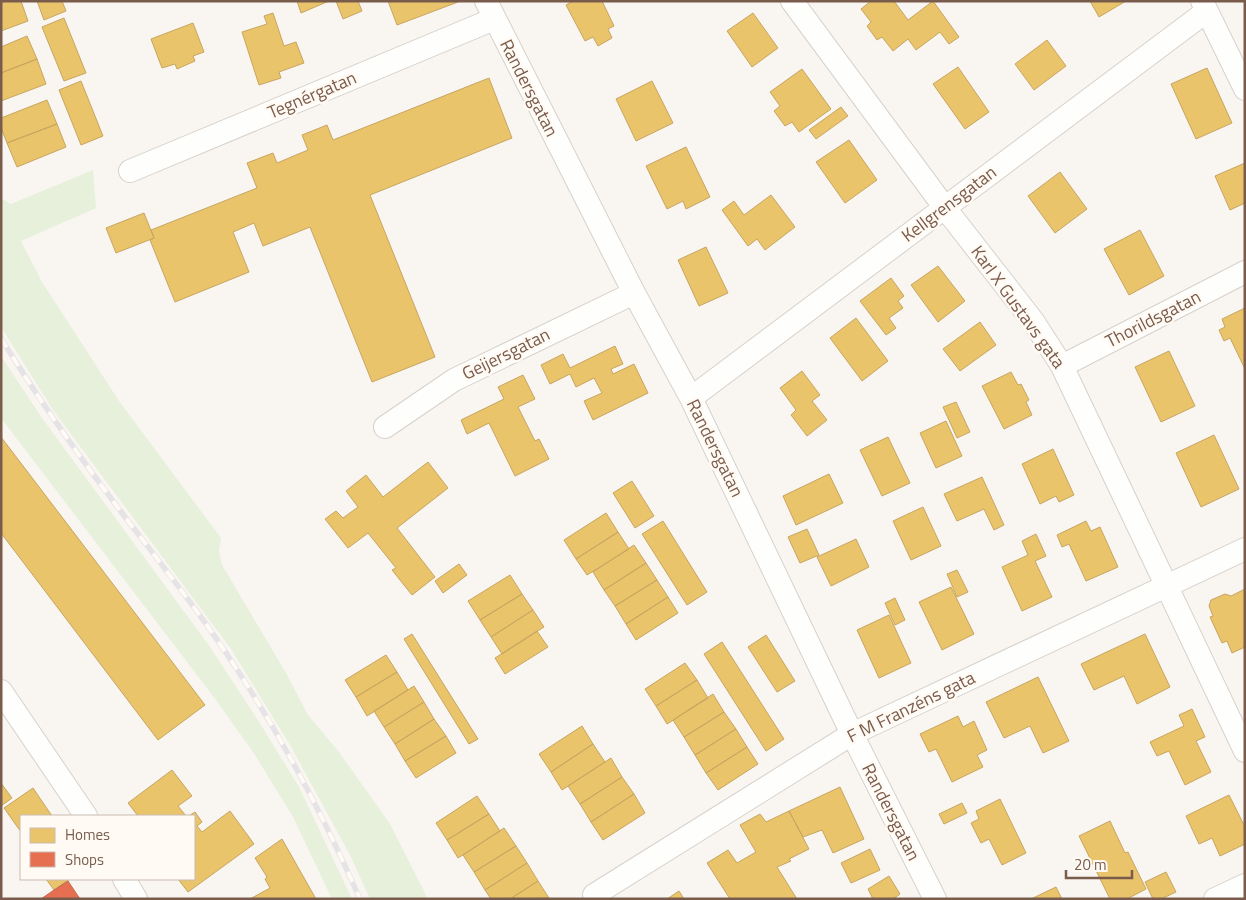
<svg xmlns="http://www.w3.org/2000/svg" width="1246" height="900" viewBox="0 0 1246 900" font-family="'Titillium Web',sans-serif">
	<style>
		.green { fill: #e7f0db }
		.homes { fill: #e9c46a; stroke: #c8a561 }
		.shops { fill: #e76f51; stroke: #c66950 }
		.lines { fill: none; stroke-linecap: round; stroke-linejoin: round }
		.street-casing { stroke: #d7d1cb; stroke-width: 24 }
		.street { stroke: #fefefd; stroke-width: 22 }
		.rail-casing { stroke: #e6e3e7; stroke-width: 5.5 }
		.rail { stroke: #fffaf3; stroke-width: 4; stroke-dasharray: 11; stroke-linecap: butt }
		.labels { text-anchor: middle; stroke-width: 5; stroke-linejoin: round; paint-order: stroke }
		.street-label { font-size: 18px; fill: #7a5c4d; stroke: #fffaf3 }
	</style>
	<rect width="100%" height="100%" fill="#f9f5f0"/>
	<path class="green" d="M 93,170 L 96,208 L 21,241 L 42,282 L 119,401 L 221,538 L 219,551 L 222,565 L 286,673 L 308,715 L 339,752 L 390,824 L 428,899 L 370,899 L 350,855 L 290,745 L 231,649 L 53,410 L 1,327 L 1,198 L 11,204 Z
		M 1,356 L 42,418 L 210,647 L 261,725 L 299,787 L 352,899 L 332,899 L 293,817 L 255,755 L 216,700 L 1,418 Z"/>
	<path class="homes" d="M 6,1 L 21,1 L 28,21 L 1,31 L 1,3 Z
		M 37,1 L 62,1 L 66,11 L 44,20 Z
		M 297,1 L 329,1 L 301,13 Z
		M 336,1 L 358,1 L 362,11 L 343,19 Z
		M 388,1 L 457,1 L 458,2 L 397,25 Z
		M 573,1 L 602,1 L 614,26 L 608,29 L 612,38 L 598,46 L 593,37 L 585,41 L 566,5 Z
		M 871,1 L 894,1 L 908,20 L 933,1 L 959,37 L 949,44 L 940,32 L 916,50 L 908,39 L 893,51 L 882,37 L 877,40 L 867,26 L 871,22 L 861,9 Z
		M 1090,1 L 1126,1 L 1099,17 Z
		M 273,13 L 284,46 L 296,42 L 304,63 L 279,72 L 281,78 L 259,85 L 242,32 L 267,24 L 264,16 Z
		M 753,13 L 778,48 L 752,67 L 727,31 Z
		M 64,18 L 86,73 L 64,81 L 42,27 Z
		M 193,23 L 204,52 L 193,56 L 195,61 L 177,69 L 175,64 L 162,68 L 151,39 Z
		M 27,36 L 37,59 L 1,73 L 1,47 Z
		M 1047,40 L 1066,66 L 1034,90 L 1015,64 Z
		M 37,59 L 46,84 L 1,101 L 1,73 Z
		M 958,67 L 989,112 L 965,129 L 933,84 Z
		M 1207,68 L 1232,123 L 1196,139 L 1171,84 Z
		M 802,69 L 831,109 L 799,132 L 792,122 L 785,126 L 774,111 L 780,106 L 770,92 Z
		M 489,78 L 512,138 L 370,195 L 435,357 L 372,382 L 310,227 L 263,246 L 254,223 L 233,232 L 249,272 L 175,302 L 150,240 L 154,238 L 151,230 L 257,188 L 247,163 L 273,153 L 277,163 L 308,150 L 302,135 L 327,125 L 333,140 Z
		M 81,81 L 103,136 L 81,145 L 59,90 Z
		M 652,81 L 673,123 L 636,141 L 616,99 Z
		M 47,100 L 57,124 L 7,143 L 1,128 L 1,118 Z
		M 841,107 L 848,116 L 816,139 L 809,130 Z
		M 57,124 L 66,147 L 17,167 L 7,143 Z
		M 849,140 L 877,180 L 845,203 L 816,162 Z
		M 686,147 L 710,197 L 686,209 L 683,201 L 667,209 L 646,166 Z
		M 1245,163 L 1245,203 L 1230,210 L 1215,176 Z
		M 1060,172 L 1087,209 L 1055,233 L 1028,196 Z
		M 771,195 L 795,227 L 765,250 L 757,239 L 748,246 L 722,210 L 734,201 L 744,215 Z
		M 144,213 L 154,238 L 116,253 L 106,228 Z
		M 1140,230 L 1164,276 L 1129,295 L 1104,249 Z
		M 706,247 L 728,293 L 699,306 L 678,260 Z
		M 938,266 L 965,301 L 938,322 L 911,285 Z
		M 891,278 L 904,296 L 898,301 L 903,308 L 889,318 L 896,328 L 886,335 L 860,301 Z
		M 1245,308 L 1245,369 L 1230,338 L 1224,341 L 1219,330 L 1225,327 L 1222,319 Z
		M 856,318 L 888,361 L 862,381 L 830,338 Z
		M 980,322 L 996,345 L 960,371 L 943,349 Z
		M 615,346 L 623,364 L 611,369 L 613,374 L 634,364 L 648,393 L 593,420 L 584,401 L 602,393 L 594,378 L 576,387 L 570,374 L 550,384 L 541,365 L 563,354 L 570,368 Z
		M 1169,351 L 1195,406 L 1161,422 L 1135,367 Z
		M 802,371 L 820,395 L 812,401 L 827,420 L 807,436 L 791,415 L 796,410 L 780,388 Z
		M 1011,372 L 1018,385 L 1021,384 L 1029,400 L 1026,402 L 1032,415 L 1004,429 L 982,386 Z
		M 523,375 L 535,399 L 518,407 L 535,441 L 539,439 L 549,459 L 515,476 L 489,423 L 467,434 L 461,420 L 504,399 L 498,387 Z
		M 956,402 L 970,432 L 957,438 L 943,407 Z
		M 946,421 L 962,456 L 936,468 L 920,433 Z
		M 1214,435 L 1239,489 L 1201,507 L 1176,453 Z
		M 1,437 L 205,705 L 158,740 L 1,533 Z
		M 888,437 L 910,483 L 882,496 L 860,450 Z
		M 1053,449 L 1074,495 L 1059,502 L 1056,496 L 1040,504 L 1022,464 Z
		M 428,462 L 448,488 L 397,528 L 435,577 L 412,595 L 392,570 L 396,568 L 368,533 L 348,548 L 325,519 L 336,511 L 343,518 L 358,507 L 346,491 L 366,475 L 383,497 Z
		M 829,474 L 843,503 L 796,525 L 783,496 Z
		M 982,477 L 1004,525 L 994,530 L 984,509 L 957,521 L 944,494 Z
		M 632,481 L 654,516 L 635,528 L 613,493 Z
		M 923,507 L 941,546 L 911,560 L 893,521 Z
		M 606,513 L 618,532 L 576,559 L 564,540 Z
		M 663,521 L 707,592 L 687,605 L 642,534 Z
		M 1086,521 L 1091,531 L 1100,527 L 1118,567 L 1086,581 L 1069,544 L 1062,547 L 1057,535 Z
		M 807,529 L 819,555 L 800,563 L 788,537 Z
		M 618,532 L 629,549 L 587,575 L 576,559 Z
		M 1036,534 L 1046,556 L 1035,561 L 1052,597 L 1022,611 L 1002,567 L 1028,555 L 1022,541 Z
		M 856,539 L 869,567 L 831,586 L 817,557 Z
		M 634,545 L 646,563 L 604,590 L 593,572 Z
		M 646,563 L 657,580 L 615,606 L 604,590 Z
		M 459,564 L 467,575 L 443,593 L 435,581 Z
		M 957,570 L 968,592 L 957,597 L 947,574 Z
		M 510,575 L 522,594 L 480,620 L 468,601 Z
		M 657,580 L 668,597 L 626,624 L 615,606 Z
		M 951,587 L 974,634 L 942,650 L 919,602 Z
		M 1245,589 L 1245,647 L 1232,653 L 1227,641 L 1222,643 L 1210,617 L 1213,616 L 1209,606 L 1211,600 L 1225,594 L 1231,596 Z
		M 522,594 L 533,610 L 491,637 L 480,620 Z
		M 668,597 L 678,613 L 636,640 L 626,624 Z
		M 895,598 L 905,620 L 895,625 L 885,603 Z
		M 533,610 L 544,627 L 502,654 L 491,637 Z
		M 889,615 L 911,663 L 879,678 L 857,630 Z
		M 537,631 L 548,647 L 505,674 L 495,658 Z
		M 412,634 L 478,739 L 469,744 L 404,639 Z
		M 1145,634 L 1170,687 L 1137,704 L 1124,676 L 1094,690 L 1081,664 Z
		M 766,635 L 795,681 L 777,692 L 748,647 Z
		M 722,642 L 784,739 L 766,751 L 704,654 Z
		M 386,655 L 397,672 L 356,697 L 345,680 Z
		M 685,663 L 697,680 L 656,706 L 645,689 Z
		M 397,672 L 408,690 L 367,716 L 356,697 Z
		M 1038,677 L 1069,741 L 1043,753 L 1030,726 L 1004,738 L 986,702 Z
		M 697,680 L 708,698 L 667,724 L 656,706 Z
		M 414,686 L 424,702 L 384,727 L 374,711 Z
		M 713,694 L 724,712 L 684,737 L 673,720 Z
		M 424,702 L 434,719 L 395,744 L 384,727 Z
		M 1192,709 L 1205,737 L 1196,741 L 1211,772 L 1185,785 L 1169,751 L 1157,756 L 1150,742 L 1184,726 L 1179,715 Z
		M 724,712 L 736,729 L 695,755 L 684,737 Z
		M 958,716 L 963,727 L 974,721 L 987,750 L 977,755 L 983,767 L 952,782 L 936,749 L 929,752 L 920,734 Z
		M 434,719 L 446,736 L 405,761 L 395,744 Z
		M 582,726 L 593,744 L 551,772 L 539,754 Z
		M 736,729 L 747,747 L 706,773 L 695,755 Z
		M 446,736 L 456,753 L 416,778 L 405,761 Z
		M 593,744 L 605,762 L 562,790 L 551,772 Z
		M 747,747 L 758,764 L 718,790 L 706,773 Z
		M 611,758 L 622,777 L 580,804 L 568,786 Z
		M 172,770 L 192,796 L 178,806 L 186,816 L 138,816 L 128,803 Z
		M 622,777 L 634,794 L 591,822 L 580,804 Z
		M 1,783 L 12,798 L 1,806 Z
		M 840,787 L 864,839 L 833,853 L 822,830 L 803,837 L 789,811 Z
		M 33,788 L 52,816 L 21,816 L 21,832 L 4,808 Z
		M 634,794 L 645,813 L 603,840 L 591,822 Z
		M 1229,795 L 1245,827 L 1245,844 L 1220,856 L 1212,838 L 1199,844 L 1186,816 Z
		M 477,796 L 489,814 L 447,840 L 436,823 Z
		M 1000,799 L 1026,853 L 1002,865 L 989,839 L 981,843 L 971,823 L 979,819 L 976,811 Z
		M 962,803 L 967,813 L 944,824 L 939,814 Z
		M 230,811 L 254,844 L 188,892 L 178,879 L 194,879 L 194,816 L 189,816 L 195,812 L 202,822 L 197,826 L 202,832 Z
		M 789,811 L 809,849 L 789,859 L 791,861 L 777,867 L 797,899 L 730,899 L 707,863 L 728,850 L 737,863 L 756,852 L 740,825 L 760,814 L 766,822 Z
		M 489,814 L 500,831 L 458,858 L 447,840 Z
		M 1110,821 L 1125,853 L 1128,852 L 1146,889 L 1127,899 L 1110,899 L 1079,836 Z
		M 504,828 L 516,846 L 474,872 L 463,855 Z
		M 282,839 L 316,899 L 250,899 L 270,888 L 265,879 L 267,877 L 255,858 Z
		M 516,846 L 527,863 L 485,890 L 474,872 Z
		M 870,849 L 880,870 L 851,883 L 841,863 Z
		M 527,863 L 538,881 L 510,899 L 491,899 L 485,890 Z
		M 1166,872 L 1176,892 L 1161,899 L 1153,899 L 1145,882 Z
		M 889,876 L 900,894 L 893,899 L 873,899 L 868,889 Z
		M 46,879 L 70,879 L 54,890 Z
		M 538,881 L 549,898 L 510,899 Z
		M 1056,887 L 1062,899 L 1031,899 Z
		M 679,891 L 684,899 L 667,899 Z"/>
	<path class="shops" d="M 68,881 L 80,899 L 41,899 L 54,890 Z"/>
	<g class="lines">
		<g class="street-casing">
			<path id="street" d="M 486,1 L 634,293 L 691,398 L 852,734 L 935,899
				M 792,1 L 945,208 L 1033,321 L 1062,366 L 1245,751
				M 1202,1 L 1245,89
				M 130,171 L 494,19
				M 1062,366 L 1245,272
				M 691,398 L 1207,11
				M 385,427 L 454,380 L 634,293
				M 1,691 L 86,816
				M 124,879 L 136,899
				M 594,895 L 852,734 L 1245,549
				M 1215,899 L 1245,885"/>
		</g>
		<use href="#street" class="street"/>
		<g class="rail-casing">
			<path id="rail" d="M 1,338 C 38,399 79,456 122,513 C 161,564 201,614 236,668 C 284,741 325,819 360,899"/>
		</g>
		<use href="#rail" class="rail"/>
	</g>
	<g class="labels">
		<g class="street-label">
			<text transform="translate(529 88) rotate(63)" y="6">Randersgatan</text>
			<text transform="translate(312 95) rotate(-23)" y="6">Tegnérgatan</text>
			<text transform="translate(949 204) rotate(-37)" y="6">Kellgrensgatan</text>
			<text transform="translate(1018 307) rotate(54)" y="6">Karl X Gustavs gata</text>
			<text transform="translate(1153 319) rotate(-27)" y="6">Thorildsgatan</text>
			<text transform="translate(506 354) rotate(-26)" y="6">Geijersgatan</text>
			<text transform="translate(715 448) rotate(64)" y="6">Randersgatan</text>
			<text transform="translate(911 707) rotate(-26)" y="6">F M Franzéns gata</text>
			<text transform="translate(891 812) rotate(63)" y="6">Randersgatan</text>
		</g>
	</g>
	<rect width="1246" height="900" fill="none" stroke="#7a5c4d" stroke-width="5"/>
	<rect x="20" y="815" width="175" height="65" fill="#fffaf3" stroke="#cabbb1"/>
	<rect x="30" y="828" width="25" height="15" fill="#e9c46a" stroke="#cabbb1"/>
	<text x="65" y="840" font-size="15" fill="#7a5c4d">Homes</text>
	<rect x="30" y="852" width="25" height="15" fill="#e76f51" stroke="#cabbb1"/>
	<text x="65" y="865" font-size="15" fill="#7a5c4d">Shops</text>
	<path d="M1066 870v8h66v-8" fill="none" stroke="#7a5c4d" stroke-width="2.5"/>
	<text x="1074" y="870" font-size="15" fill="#7a5c4d" stroke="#fffaf3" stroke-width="4" paint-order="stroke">20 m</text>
</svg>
